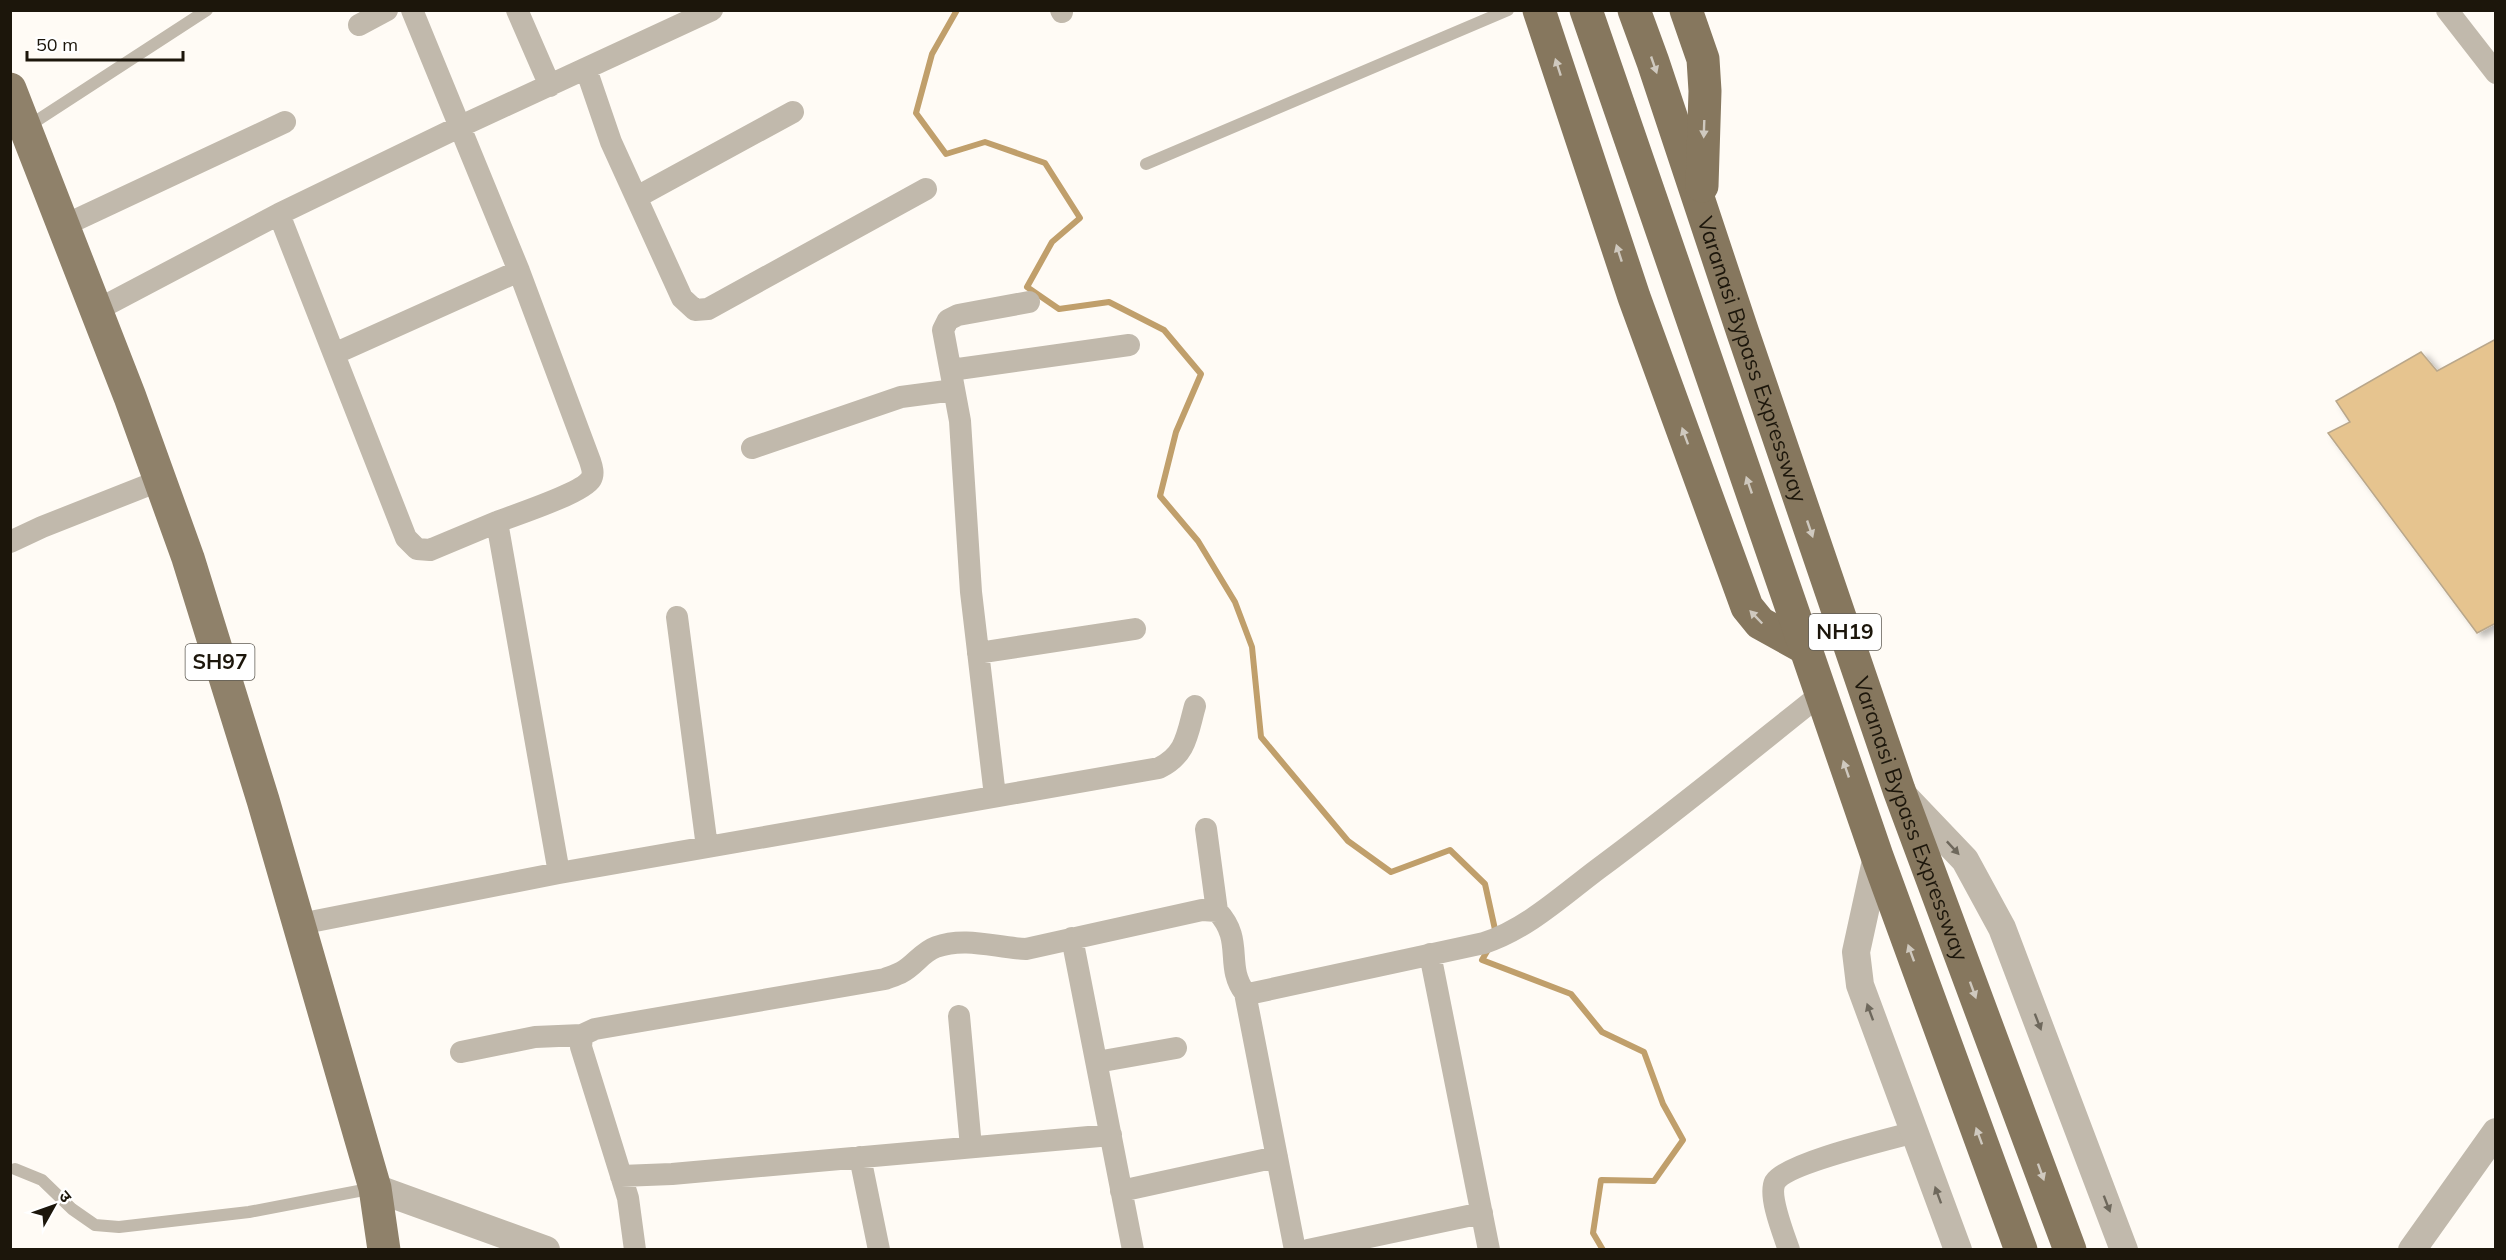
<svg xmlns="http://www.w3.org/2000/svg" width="2506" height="1260" viewBox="0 0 2506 1260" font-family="Mulish,'Noto Sans Devanagari',sans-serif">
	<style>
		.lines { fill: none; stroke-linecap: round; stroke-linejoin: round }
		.stream { stroke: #c09f6b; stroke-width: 6 }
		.building { fill: #e6c48f; stroke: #b9a78b; stroke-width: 1.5; filter: url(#shadow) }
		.service { stroke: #c1b9ac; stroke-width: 12 }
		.minor { stroke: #c1b9ac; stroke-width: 22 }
		.tertiary { stroke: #c1b9ac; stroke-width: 28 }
		.primary { stroke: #8f816a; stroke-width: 33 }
		.trunk { stroke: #86775e; stroke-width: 33 }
		.oneway { fill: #cfc9bf }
		.oneway2 { fill: #6e685c }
		.labels { text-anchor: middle; stroke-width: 4.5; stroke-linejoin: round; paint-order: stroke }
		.shield { fill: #fff; stroke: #605c54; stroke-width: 1.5 }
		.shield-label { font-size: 21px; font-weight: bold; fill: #1c160b }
		.street-label { font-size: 22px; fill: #1c160b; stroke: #fff }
	</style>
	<defs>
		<filter id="shadow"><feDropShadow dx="6" dy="4" stdDeviation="3" flood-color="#0004"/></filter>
	</defs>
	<rect width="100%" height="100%" fill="#fffbf5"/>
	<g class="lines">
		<path class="stream" d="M 957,10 L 932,54 L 916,113 L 946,154 L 985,142 L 1045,163 L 1080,218 L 1052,242 L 1027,287 L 1059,309 L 1109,302 L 1164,330 L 1201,374 L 1176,432 L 1160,496 L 1198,541 L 1235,602 L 1252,647 L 1261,737 L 1348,841 L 1391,872 L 1450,850 L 1485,884 L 1496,934
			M 1489,948 L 1482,960 L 1571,994 L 1602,1032 L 1644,1052 L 1663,1104 L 1683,1140 L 1654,1181 L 1601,1180 L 1593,1233 L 1603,1250"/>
	</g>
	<path class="building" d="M 2496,339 L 2496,623 L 2477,633 L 2328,433 L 2350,422 L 2336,401 L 2421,352 L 2437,371 Z"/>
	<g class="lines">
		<path class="service" d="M 27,127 L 207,10
			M 1146,164 L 1508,10
			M 15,1169 L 42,1180 L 72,1209 L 95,1225 L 119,1227 L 249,1212 L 374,1188"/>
		<path class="minor" d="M 412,10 L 519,271 L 590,461 C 592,467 594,474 591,479 C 583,493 515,515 497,522
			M 517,10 L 550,86
			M 1061,10 L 1062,12
			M 2447,10 L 2496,73
			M 359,25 L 387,10
			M 586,69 L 611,142 L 682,298 L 695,310 L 708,309 L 926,189
			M 637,197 L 793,112
			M 279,214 L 406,538 L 417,549 L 430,550 L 497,522 L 559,873
			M 63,226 L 285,122
			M 95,311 L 279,214 L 461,126 L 712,10
			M 334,354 L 519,271
			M 951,370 L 1129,345
			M 752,448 L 901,397 L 954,390
			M 10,542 L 42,527 L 161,480
			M 677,617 L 707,847
			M 978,653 L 1135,629
			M 995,796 L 971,592 L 960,421 L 943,330 L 948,320 L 958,315 L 1029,302
			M 1206,829 L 1217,911
			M 300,924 L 559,873 L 1159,768 C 1187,754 1187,734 1195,706
			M 1072,938 L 1133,1250
			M 1430,954 L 1489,1250
			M 1245,993 L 1295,1250
			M 959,1016 L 971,1147
			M 461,1052 L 535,1037 L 582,1035
			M 1097,1062 L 1176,1048
			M 860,1157 L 879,1250
			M 621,1176 L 672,1174 L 1111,1135
			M 1121,1191 L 1277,1157
			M 635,1250 L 628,1198 L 581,1047 L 582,1035 L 595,1029 L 885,979 C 890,977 897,975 902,972 C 915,965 922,952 936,947 C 966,936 996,948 1026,949 L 1202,910 L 1217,911 C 1245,941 1224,965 1245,993 L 1253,993 L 1484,943 C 1527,929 1562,896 1598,869 C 1674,813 1747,753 1821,694
			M 1308,1250 L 1482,1213
			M 1789,1250 C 1784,1235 1768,1196 1775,1182 C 1786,1163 1890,1139 1915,1132"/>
		<path class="tertiary" d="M 1902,794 L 1965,860 L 2002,928 L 2124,1250
			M 1877,856 L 1856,952 L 1860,985 L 1958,1250
			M 375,1188 L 546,1250
			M 2412,1250 L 2496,1132"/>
		<path class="primary" d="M 10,89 L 130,397 L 188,558 L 263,800 L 375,1188 L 384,1250"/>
		<g class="trunk">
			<path d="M 1539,10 L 1634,297 L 1747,607 L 1760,623 L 1805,648"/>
			<path d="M 1586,10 L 1877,856 L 2021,1250"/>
			<path id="s1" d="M 1634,10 L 1653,62 L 1743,333 L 1899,790 L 2070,1250"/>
			<path d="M 1686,10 L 1703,59 L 1705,91 L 1702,186"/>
		</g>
	</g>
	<defs><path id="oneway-solid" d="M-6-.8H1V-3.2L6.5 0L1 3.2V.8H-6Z" transform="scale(1.5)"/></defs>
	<g class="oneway">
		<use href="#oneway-solid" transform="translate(1654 65) rotate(71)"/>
		<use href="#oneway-solid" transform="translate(1558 67) rotate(-108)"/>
		<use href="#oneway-solid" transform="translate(1704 129) rotate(92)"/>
		<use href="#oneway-solid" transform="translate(1619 253) rotate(-108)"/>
		<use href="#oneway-solid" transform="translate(1685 436) rotate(-110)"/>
		<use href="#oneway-solid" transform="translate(1749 485) rotate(-109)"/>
		<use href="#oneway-solid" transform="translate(1810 529) rotate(71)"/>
		<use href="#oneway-solid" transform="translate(1756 617) rotate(-134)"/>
		<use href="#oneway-solid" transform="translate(1846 769) rotate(-109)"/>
		<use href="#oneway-solid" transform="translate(1911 953) rotate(-110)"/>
		<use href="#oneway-solid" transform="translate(1973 990) rotate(70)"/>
		<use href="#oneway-solid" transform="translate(1979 1136) rotate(-110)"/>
		<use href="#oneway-solid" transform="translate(2041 1172) rotate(70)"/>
	</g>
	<g class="oneway2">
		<use href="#oneway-solid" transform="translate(1953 848) rotate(47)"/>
		<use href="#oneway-solid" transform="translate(1870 1012) rotate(-110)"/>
		<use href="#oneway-solid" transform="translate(2038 1022) rotate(69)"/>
		<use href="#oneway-solid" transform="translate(1938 1195) rotate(-110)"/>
		<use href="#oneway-solid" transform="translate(2107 1204) rotate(69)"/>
	</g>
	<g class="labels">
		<g class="shield">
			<rect x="1809" y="614" width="72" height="36" rx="4.5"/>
			<rect x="185.5" y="644" width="69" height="36" rx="4.5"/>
		</g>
		<g class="shield-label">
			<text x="1845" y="639">NH19</text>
			<text x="220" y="669">SH97</text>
		</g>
		<g class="street-label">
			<text dy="8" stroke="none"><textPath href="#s1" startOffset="369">Varanasi Bypass Expressway</textPath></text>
			<text dy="8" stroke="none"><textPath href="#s1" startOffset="855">Varanasi Bypass Expressway</textPath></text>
		</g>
	</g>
	<rect width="2506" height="1260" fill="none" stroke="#1c160b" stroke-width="24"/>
	<g transform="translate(54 1206) rotate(50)" stroke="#ffffff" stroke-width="4.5" paint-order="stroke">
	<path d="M0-4.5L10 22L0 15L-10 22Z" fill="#1c160b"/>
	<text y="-9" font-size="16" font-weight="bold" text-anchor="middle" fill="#1c160b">उ</text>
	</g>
	<path d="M27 51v9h156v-9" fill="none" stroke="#1c160b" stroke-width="3"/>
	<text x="36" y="51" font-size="18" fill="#1c160b" stroke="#ffffff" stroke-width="4.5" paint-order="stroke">50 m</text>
</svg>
